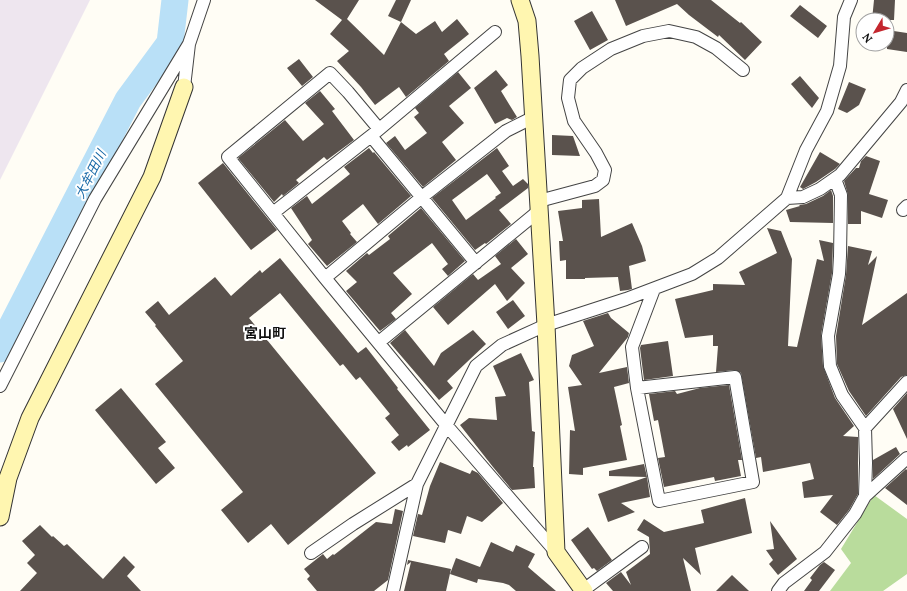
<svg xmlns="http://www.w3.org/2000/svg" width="907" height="591" viewBox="0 0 907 591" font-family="Lora,'Noto Sans JP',serif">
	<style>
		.industrial { fill: #eee6ef }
		.forest { fill: #b9dc9c }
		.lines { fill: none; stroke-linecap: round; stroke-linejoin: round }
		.river { stroke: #b9e0f7; stroke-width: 27 }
		.building { fill: #5a524d; fill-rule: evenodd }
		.street-casing { stroke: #444; stroke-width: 14 }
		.secondary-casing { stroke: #333; stroke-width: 19 }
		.street { stroke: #fff; stroke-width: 12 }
		.secondary { stroke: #fff6b0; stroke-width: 17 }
		.labels { text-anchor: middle; stroke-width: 4; stroke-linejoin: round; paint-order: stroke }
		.water-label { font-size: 13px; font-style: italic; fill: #1768a6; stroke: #fff }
		.quarter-label { font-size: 14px; font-weight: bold; fill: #111; stroke: #fff }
	</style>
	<rect width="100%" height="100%" fill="#fffdf5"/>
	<path class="industrial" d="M 0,0 L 90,0 L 0,180 Z"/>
	<path class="forest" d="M 874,495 L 907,519 L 907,574 L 883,591 L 830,591 L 851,563 L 841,549 Z"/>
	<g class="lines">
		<path class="river" d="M 0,349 L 128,100 L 170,43 L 175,0"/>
	</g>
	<path class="building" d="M 315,0 L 359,0 L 347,19 L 384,55 L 401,22 L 416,34 L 435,21 L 442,32 L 457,19 L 469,34 L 444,54 L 449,61 L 406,97 L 399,87 L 375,105 L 361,87 L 337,61 L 349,51 L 330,34 L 342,20 Z
		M 396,0 L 411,0 L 401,22 L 388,16 Z
		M 615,0 L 711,0 L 740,23 L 741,22 L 762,42 L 745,60 L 719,35 L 718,37 L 689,15 L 677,4 L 626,26 Z
		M 874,0 L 895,0 L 894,20 L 872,20 Z
		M 800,5 L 827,26 L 818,38 L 790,16 Z
		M 592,11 L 608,40 L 590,50 L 574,21 Z
		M 887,30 L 907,33 L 907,52 L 887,49 Z
		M 299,59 L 313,77 L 302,86 L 287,68 Z
		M 496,70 L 508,85 L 501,91 L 517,117 L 512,120 L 507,118 L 495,124 L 474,88 Z
		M 458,72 L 471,88 L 449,106 L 464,123 L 442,142 L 456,160 L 423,187 L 386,143 L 395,136 L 405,150 L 427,133 L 414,117 L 419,113 L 415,108 Z
		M 800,76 L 819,98 L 812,108 L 791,84 Z
		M 849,82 L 866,89 L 859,105 L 847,113 L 838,109 Z
		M 320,91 L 335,109 L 332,111 L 354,140 L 327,160 L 324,157 L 296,180 L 299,183 L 283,196 L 282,194 L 274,202 L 238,158 L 285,120 L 303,141 L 324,124 L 305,103 Z
		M 552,135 L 573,136 L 580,156 L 552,155 Z
		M 369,148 L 373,153 L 374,152 L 411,196 L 378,224 L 363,204 L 342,221 L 351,233 L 350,234 L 357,242 L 327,266 L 308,244 L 312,240 L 291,208 L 307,196 L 312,204 L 350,174 L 344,167 Z
		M 497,148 L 509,166 L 502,171 L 513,186 L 523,179 L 528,184 L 528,188 L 499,210 L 511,224 L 486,244 L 485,243 L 475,250 L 432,198 ZM 487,174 L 501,193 L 495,197 L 496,198 L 466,220 L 452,200 Z
		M 820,152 L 840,164 L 835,169 L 816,182 L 803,189 L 800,187 Z
		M 866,156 L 880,161 L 869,194 L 888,200 L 882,218 L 861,211 L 861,224 L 848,224 L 848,195 L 844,181 L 856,168 L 859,168 L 861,161 Z
		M 223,163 L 277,230 L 251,250 L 198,183 Z
		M 831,190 L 833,196 L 833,223 L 790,222 L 786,210 L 800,206 L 799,205 L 806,204 L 823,196 Z
		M 599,199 L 601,237 L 632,223 L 642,246 L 646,261 L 629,266 L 632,289 L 628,290 L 620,291 L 618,277 L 585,278 L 585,279 L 566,279 L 566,260 L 560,261 L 559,241 L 563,241 L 558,211 L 582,208 L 582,200 Z
		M 421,208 L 465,261 L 448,276 L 442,269 L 448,264 L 432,243 L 393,273 L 412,294 L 391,313 L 396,319 L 380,331 L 346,291 L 357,282 L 346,271 L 367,253 L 369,255 L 390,239 L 388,236 Z
		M 767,228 L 781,231 L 792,259 L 788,346 L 797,347 L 817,259 L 824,261 L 819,240 L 833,243 L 832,273 L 821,335 L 823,366 L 835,398 L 854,426 L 843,436 L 858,437 L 858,494 L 849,510 L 837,525 L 820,512 L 833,495 L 804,498 L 802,482 L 814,479 L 810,463 L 763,472 L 761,457 L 756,458 L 741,373 L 735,370 L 716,372 L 718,346 L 713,346 L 713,335 L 685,338 L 675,299 L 713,290 L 713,284 L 745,285 L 739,272 L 777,253 Z
		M 516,239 L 528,254 L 511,268 L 525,283 L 507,301 L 495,284 L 448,325 L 433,307 L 473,274 L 478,280 L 501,264 L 495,256 Z
		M 848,246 L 872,251 L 868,265 L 877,256 L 862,325 L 907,293 L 907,375 L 901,377 L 866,416 L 849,391 L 837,364 L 836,336 L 846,275 Z
		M 280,258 L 358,353 L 366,347 L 398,388 L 397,389 L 430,430 L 408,447 L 407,445 L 399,451 L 391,442 L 399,435 L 385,418 L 390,414 L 360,377 L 356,380 L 343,364 L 340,366 L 280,293 L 249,318 L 376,473 L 288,545 L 271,524 L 248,543 L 221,510 L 243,492 L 155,384 L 183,361 L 155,326 L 156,325 L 145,312 L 158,301 L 169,315 L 215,277 L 231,296 L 260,270 L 262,273 Z
		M 513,300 L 525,316 L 508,329 L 496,312 Z
		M 608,313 L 611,318 L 629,333 L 628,337 L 599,373 L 627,367 L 629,383 L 614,387 L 622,425 L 620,426 L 627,460 L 583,468 L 583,475 L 569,474 L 570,430 L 575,431 L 568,387 L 582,385 L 569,366 L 572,355 L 594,346 L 583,321 Z
		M 405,330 L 434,366 L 441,353 L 473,330 L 486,344 L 447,381 L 453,388 L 439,400 L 390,343 Z
		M 668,341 L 673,376 L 644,380 L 640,348 L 641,345 Z
		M 521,353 L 534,380 L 529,382 L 532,431 L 535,432 L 533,467 L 534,467 L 535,488 L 512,490 L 493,467 L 460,425 L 469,418 L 497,420 L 495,397 L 506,396 L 493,366 Z
		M 729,385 L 742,460 L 738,460 L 741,476 L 715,481 L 714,477 L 664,487 L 658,458 L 665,457 L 658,420 L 654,421 L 649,394 L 675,391 L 677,394 L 700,388 Z
		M 121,388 L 166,442 L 158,448 L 175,468 L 156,484 L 95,410 Z
		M 907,393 L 907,439 L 893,409 Z
		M 896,447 L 900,454 L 873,479 L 873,460 Z
		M 440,462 L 470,474 L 472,470 L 478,473 L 503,503 L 482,522 L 467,516 L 461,534 L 448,530 L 445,543 L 413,536 L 418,514 L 422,515 L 430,486 Z
		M 644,464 L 647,477 L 609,476 L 609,471 Z
		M 906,469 L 907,470 L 907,505 L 885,488 Z
		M 647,477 L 650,497 L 621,503 L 635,512 L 608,522 L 598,494 Z
		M 745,498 L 752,533 L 695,548 L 701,575 L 683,558 L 691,591 L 613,591 L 606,583 L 621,572 L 631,585 L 626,572 L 650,554 L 649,537 L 637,530 L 644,519 L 664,532 L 704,523 L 701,510 Z
		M 395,509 L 403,511 L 388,580 L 374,591 L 317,591 L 307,579 L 310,576 L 304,569 L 323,554 L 327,559 L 333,554 L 334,555 L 376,522 L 392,524 Z
		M 770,521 L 797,559 L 778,575 L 769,564 L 773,560 L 766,550 L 774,549 Z
		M 40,525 L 52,537 L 53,536 L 64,546 L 67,544 L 103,579 L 124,556 L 135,567 L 127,576 L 141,591 L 20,591 L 37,573 L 27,563 L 35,555 L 22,541 Z
		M 588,527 L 612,560 L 597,571 L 594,568 L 592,569 L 571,540 Z
		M 491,542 L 513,552 L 516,545 L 535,554 L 528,567 L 556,591 L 516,591 L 509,585 L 503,583 L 478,579 L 477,583 L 450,574 L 456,558 L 480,567 Z
		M 408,560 L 451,569 L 446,591 L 404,591 L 411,562 L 407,565 Z
		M 824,562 L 835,570 L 819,591 L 804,591 L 812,580 L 810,578 L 820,565 Z
		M 732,575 L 749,591 L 716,591 Z"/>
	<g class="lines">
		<g class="street-casing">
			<path id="street" d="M 184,87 L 189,44 L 204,0
				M 379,129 L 348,92 L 330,73 L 228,157 L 325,278 L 447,426 L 556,552
				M 371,136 L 476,263
				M 787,198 L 803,197 L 820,189 L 840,175 L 901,102 L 907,90
				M 539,201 L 595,186 L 603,180 L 605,170 L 596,153 L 574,121 L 568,98 L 570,80 L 582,68 L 611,49 L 643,36 L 669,31 L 696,37 L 716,48 L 743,70
				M 903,210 L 907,206
				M 273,213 L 371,136 L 495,32
				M 325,278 L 422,197 L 506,131 L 534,117
				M 379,342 L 540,210
				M 0,386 L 95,199 L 189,44
				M 637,388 L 735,377 L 753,482 L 659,501 L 637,388 L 632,347 L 654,289
				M 865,428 L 907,382
				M 865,496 L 907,458
				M 311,553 L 353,524 L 417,484
				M 393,591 L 417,484 L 476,366 L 502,345 L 546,325 L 626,299 L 692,274 L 718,258 L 787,198 L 806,150 L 827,111 L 840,66 L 844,17 L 851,0
				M 582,591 L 642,547
				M 778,591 L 784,583 L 825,552 L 855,514 L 865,496 L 866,463 L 865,428 L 842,395 L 830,366 L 828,336 L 839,274 L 840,256 L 841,195 L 835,179"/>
		</g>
		<g class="secondary-casing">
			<path id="secondary" d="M 520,0 L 527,21 L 530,56 L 546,325 L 556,552 L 584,591
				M 0,517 L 8,478 L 30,418 L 152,177 L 184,87"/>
		</g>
		<use href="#street" class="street"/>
		<use href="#secondary" class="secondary"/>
	</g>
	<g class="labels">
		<g class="water-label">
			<text transform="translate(90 174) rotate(-63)" y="5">大牟田川</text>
		</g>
		<g class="quarter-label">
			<text x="265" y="338">宮山町</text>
		</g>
	</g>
	<g transform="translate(875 32) rotate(232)"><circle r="19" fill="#ffffff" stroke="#a0a0a0"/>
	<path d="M0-3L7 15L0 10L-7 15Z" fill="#c4262e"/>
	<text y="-6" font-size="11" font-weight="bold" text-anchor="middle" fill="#111111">N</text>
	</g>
</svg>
